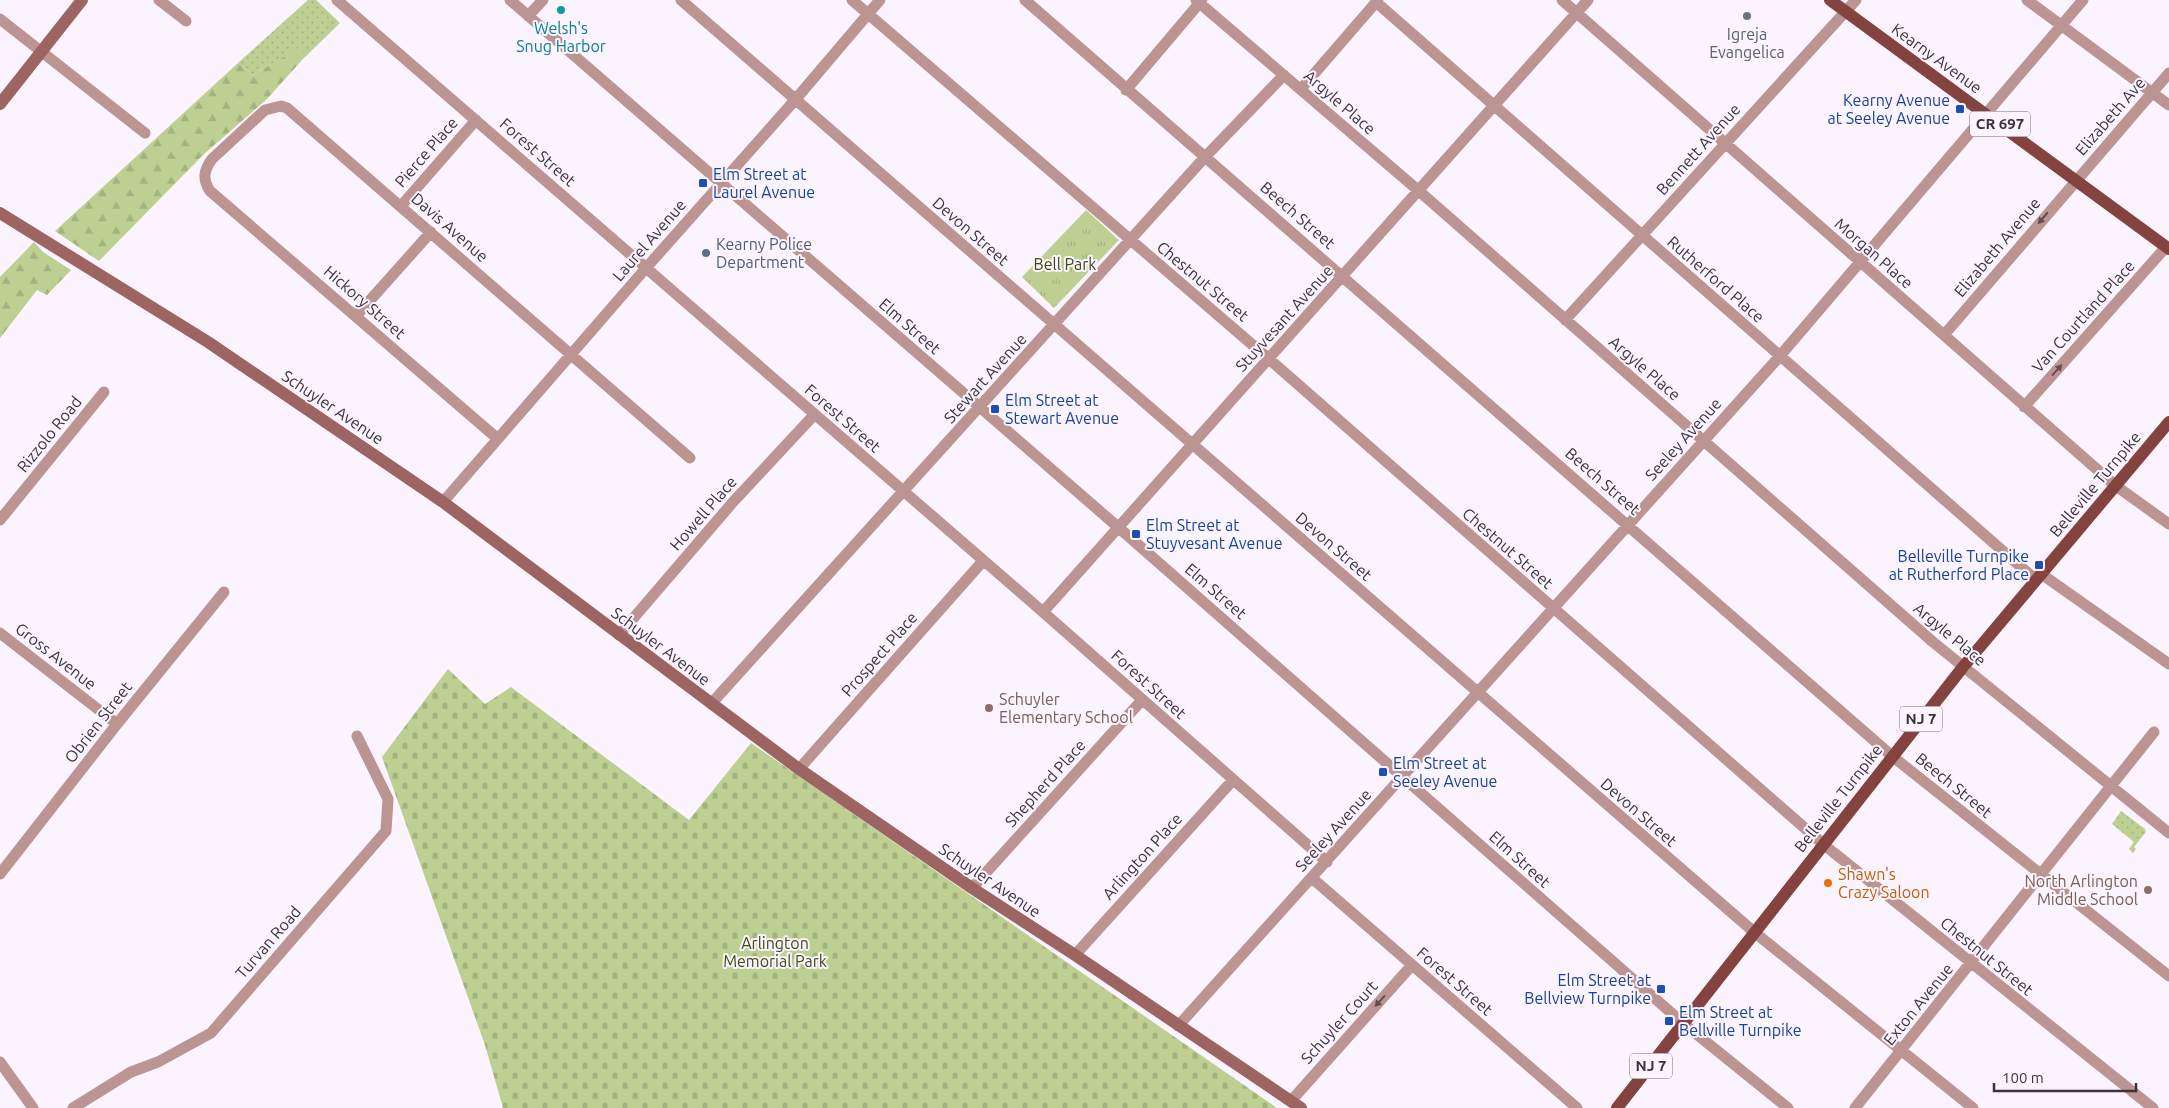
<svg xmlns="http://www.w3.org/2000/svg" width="2169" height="1108" viewBox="0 0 2169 1108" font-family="Ubuntu,sans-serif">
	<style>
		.grass { fill: url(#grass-dots) }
		.forest { fill: url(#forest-firs) }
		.cemetery { fill: url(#cemetery-stones) }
		.park { fill: url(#park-tufts) }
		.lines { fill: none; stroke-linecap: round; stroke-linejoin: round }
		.street { stroke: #bc9491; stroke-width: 11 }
		.secondary { stroke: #9d6561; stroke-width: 12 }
		.primary { stroke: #85433f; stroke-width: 12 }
		.oneway { fill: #614f56 }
		.culture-dot { fill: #0f9aa8; stroke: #fbf3fe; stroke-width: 2 }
		.worship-dot { fill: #6b7280; stroke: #fbf3fe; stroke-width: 2 }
		.transit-dot { fill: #1a4fb4; stroke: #fbf3fe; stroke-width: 2 }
		.service-dot { fill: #5c6f8a; stroke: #fbf3fe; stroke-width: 2 }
		.education-dot { fill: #8d6e63; stroke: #fbf3fe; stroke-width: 2 }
		.food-dot { fill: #e8710a; stroke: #fbf3fe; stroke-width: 2 }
		.labels { text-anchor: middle; stroke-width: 4; stroke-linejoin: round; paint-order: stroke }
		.shield { fill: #fbf3fe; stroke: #746c76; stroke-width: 1 }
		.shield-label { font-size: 15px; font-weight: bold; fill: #3a323c }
		.culture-label { font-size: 16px; fill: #0d838f; stroke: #fbf3fe }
		.worship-label { font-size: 16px; fill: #5b616d; stroke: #fbf3fe }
		.street-label { font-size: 16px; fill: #3a323c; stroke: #fbf3fe }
		.transit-label { font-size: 16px; fill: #164399; stroke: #fbf3fe; text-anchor: start }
		.service-label { font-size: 16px; fill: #4e5e75; stroke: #fbf3fe; text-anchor: start }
		.park-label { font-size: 16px; fill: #3d4a0f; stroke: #fbf3fe }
		.education-label { font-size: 16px; fill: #785e54; stroke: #fbf3fe; text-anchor: start }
		.food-label { font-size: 16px; fill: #c56008; stroke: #fbf3fe; text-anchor: start }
	</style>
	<defs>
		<pattern id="grass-dots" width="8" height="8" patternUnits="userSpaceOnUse" patternTransform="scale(1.25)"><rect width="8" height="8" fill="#bdd092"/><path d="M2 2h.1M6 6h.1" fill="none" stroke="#a3b37f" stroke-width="1.8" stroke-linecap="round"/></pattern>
		<pattern id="forest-firs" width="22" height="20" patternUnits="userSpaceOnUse" patternTransform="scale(1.25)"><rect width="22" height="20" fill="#bdd092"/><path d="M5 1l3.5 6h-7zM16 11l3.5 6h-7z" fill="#a3b37f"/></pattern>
		<pattern id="cemetery-stones" width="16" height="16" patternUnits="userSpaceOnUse" patternTransform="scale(1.25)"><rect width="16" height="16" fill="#bdd092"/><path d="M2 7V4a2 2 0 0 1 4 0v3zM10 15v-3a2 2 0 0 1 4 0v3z" fill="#a3b37f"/></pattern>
		<pattern id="park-tufts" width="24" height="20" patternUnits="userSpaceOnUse" patternTransform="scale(1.25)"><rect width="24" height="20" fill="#bdd092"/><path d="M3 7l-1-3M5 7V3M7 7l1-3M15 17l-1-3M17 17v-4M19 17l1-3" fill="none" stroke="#a3b37f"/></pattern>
	</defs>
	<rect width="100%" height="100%" fill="#fbf3fe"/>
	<path class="grass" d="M 308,0 L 316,0 L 340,23 L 303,59 L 303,46 L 253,75 L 238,63 Z
		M 2121,811 L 2145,829 L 2146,832 L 2134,847 L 2136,849 L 2133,853 L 2129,849 L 2134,842 L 2112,824 Z"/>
	<path class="forest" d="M 303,45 L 303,59 L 267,99 L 203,155 L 99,261 L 55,231 L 238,63 L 253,75 Z
		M 34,242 L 43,252 L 71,270 L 47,295 L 37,290 L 0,338 L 0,277 Z"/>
	<path class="cemetery" d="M 448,669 L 485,704 L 511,687 L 689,820 L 751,743 L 1277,1108 L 503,1108 L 485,1045 L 382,757 Z"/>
	<path class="park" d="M 1086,210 L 1119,240 L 1054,308 L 1022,277 Z"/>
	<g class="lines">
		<path class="street" d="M 159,0 L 186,21
			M 337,0 L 1043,612 L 1327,862
			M 510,0 L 1118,527 L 1684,1024 L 1788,1108
			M 681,0 L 1754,932 L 1973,1108
			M 852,0 L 1269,359 L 1823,844 L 2153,1108
			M 1025,0 L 1892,756 L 2169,976
			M 1196,0 L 1419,191 L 1933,642 L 2169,833
			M 1562,0 L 2116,486 L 2169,524
			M 2027,0 L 2169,105
			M 1376,2 L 2036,580
			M 528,16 L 543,0
			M 0,19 L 145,133
			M 1301,89 L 1378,0
			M 1126,90 L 1202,0
			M 401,206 L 476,120
			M 356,316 L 431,232
			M 1565,320 L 1856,0
			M 1944,335 L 2169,73
			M 2024,407 L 2166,247
			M 498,439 L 210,191 C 202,179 204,170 212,159 L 265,110 L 281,106 L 287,108 L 690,458
			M 443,502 L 646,268 L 795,100 L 880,0
			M 0,520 L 104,392
			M 2040,573 L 2169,664
			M 1043,612 L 1588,0
			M 0,633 L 117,724
			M 619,635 L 733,502 L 814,415
			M 711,704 L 1205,157 L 1284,75
			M 799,769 L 983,561
			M 0,874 L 117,724 L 224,592
			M 1312,878 L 1577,1108
			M 972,888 L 1142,700
			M 1075,955 L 1233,780
			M 1178,1026 L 1780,356 L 2083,0
			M 0,1062 L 33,1108
			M 1291,1101 L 1412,965
			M 73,1108 L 131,1072 L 158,1062 L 211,1033 L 386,831 L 388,799 L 357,736
			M 1855,1108 L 2154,732"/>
		<path class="secondary" d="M 0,104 L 82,0
			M 0,213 L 208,342 L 443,502 L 799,769 L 972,888 L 1075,955 L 1301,1108"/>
		<path class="primary" d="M 1830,0 L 2169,249
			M 1617,1108 L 1963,667 L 2169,422"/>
	</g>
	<defs><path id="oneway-solid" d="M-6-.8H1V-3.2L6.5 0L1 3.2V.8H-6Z" transform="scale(1.25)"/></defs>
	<g class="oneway">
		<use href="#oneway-solid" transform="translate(2043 218) rotate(130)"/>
		<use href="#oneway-solid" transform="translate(2057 370) rotate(-48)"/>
		<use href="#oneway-solid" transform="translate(1380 1001) rotate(132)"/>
	</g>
	<circle class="culture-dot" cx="561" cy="10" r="5"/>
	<circle class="worship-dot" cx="1747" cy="16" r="5"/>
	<g class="transit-dot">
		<rect x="1955" y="104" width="10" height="10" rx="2.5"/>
		<rect x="698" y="178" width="10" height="10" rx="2.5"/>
		<rect x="990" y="404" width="10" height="10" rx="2.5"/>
		<rect x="1131" y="529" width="10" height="10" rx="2.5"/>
		<rect x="2034" y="560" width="10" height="10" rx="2.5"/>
		<rect x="1378" y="767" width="10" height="10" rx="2.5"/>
		<rect x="1656" y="984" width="10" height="10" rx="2.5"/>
		<rect x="1664" y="1016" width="10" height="10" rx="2.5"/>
	</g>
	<circle class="service-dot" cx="706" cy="253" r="5"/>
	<g class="education-dot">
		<circle cx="989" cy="708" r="5"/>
		<circle cx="2148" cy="890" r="5"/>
	</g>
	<circle class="food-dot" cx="1828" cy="883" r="5"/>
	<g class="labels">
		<g class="shield">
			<rect x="1970" y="111.5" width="60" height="25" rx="4"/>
			<rect x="1900" y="706.5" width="42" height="25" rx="4"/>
			<rect x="1630" y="1053.5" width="42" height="25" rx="4"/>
		</g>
		<g class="shield-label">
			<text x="2000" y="129">CR 697</text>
			<text x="1921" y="724">NJ 7</text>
			<text x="1651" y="1071">NJ 7</text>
		</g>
		<g class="culture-label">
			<text x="561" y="34">Welsh's<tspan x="561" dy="18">Snug Harbor</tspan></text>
		</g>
		<g class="worship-label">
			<text x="1747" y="40">Igreja<tspan x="1747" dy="18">Evangelica</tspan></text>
		</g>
		<g class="street-label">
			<text transform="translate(1937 58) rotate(36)" y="6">Kearny Avenue</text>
			<text transform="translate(1340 102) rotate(41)" y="6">Argyle Place</text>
			<text transform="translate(2110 116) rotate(-49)" y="6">Elizabeth Ave</text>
			<text transform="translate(1698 149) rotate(-48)" y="6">Bennett Avenue</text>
			<text transform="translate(426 152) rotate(-49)" y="6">Pierce Place</text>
			<text transform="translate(538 152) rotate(41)" y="6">Forest Street</text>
			<text transform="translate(1298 215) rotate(41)" y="6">Beech Street</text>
			<text transform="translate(450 227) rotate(41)" y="6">Davis Avenue</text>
			<text transform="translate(971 231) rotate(41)" y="6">Devon Street</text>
			<text transform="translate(649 240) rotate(-49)" y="6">Laurel Avenue</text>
			<text transform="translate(1997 247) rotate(-50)" y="6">Elizabeth Avenue</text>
			<text transform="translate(1874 253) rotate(41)" y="6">Morgan Place</text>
			<text transform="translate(1716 279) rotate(41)" y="6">Rutherford Place</text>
			<text transform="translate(1203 281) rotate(40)" y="6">Chestnut Street</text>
			<text transform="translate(365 302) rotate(41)" y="6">Hickory Street</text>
			<text transform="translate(2083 316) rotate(-48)" y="6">Van Courtland Place</text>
			<text transform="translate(1284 318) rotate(-48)" y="6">Stuyvesant Avenue</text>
			<text transform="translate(910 326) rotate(41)" y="6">Elm Street</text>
			<text transform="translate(1645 368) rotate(41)" y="6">Argyle Place</text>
			<text transform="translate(985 378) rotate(-48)" y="6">Stewart Avenue</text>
			<text transform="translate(333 407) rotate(34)" y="6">Schuyler Avenue</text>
			<text transform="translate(843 418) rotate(41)" y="6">Forest Street</text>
			<text transform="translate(49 434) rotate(-51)" y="6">Rizzolo Road</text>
			<text transform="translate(1683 439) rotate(-48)" y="6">Seeley Avenue</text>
			<text transform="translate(1603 481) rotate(41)" y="6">Beech Street</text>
			<text transform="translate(2095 484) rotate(-50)" y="6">Belleville Turnpike</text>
			<text transform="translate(703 513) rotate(-49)" y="6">Howell Place</text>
			<text transform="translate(1334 546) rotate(41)" y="6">Devon Street</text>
			<text transform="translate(1508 548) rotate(41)" y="6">Chestnut Street</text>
			<text transform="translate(1216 591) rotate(41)" y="6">Elm Street</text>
			<text transform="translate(1950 634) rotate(40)" y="6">Argyle Place</text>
			<text transform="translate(661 646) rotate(37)" y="6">Schuyler Avenue</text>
			<text transform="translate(879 654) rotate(-49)" y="6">Prospect Place</text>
			<text transform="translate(56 656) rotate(38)" y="6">Gross Avenue</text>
			<text transform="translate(1149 684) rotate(42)" y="6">Forest Street</text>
			<text transform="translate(98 722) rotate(-52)" y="6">Obrien Street</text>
			<text transform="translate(1045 783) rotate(-48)" y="6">Shepherd Place</text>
			<text transform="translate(1954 785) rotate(39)" y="6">Beech Street</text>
			<text transform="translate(1838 798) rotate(-52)" y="6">Belleville Turnpike</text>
			<text transform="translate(1639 812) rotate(41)" y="6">Devon Street</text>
			<text transform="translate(1333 830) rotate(-48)" y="6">Seeley Avenue</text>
			<text transform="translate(1142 856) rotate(-48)" y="6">Arlington Place</text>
			<text transform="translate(1520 859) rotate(42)" y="6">Elm Street</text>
			<text transform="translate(990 880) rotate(34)" y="6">Schuyler Avenue</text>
			<text transform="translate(268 942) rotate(-49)" y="6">Turvan Road</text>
			<text transform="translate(1987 956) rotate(39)" y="6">Chestnut Street</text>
			<text transform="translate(1455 981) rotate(41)" y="6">Forest Street</text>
			<text transform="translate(1918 1004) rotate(-51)" y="6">Exton Avenue</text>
			<text transform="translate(1339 1022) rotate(-48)" y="6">Schuyler Court</text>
		</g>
		<g class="transit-label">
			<text x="1950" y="106" text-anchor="end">Kearny Avenue<tspan x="1950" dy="18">at Seeley Avenue</tspan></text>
			<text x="713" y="180">Elm Street at<tspan x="713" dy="18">Laurel Avenue</tspan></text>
			<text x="1005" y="406">Elm Street at<tspan x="1005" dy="18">Stewart Avenue</tspan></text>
			<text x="1146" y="531">Elm Street at<tspan x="1146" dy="18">Stuyvesant Avenue</tspan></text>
			<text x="2029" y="562" text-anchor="end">Belleville Turnpike<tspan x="2029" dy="18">at Rutherford Place</tspan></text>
			<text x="1393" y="769">Elm Street at<tspan x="1393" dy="18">Seeley Avenue</tspan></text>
			<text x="1651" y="986" text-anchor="end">Elm Street at<tspan x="1651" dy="18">Bellview Turnpike</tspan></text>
			<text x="1679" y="1018">Elm Street at<tspan x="1679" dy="18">Bellville Turnpike</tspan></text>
		</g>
		<g class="service-label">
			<text x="716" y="250">Kearny Police<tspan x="716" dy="18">Department</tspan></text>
		</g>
		<g class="park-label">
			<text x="1065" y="270">Bell Park</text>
			<text x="775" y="949">Arlington<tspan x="775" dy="18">Memorial Park</tspan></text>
		</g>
		<g class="education-label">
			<text x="999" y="705">Schuyler<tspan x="999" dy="18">Elementary School</tspan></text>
			<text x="2138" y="887" text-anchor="end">North Arlington<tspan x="2138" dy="18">Middle School</tspan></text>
		</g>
		<g class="food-label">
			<text x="1838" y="880">Shawn's<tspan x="1838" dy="18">Crazy Saloon</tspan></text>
		</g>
	</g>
	<path d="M1994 1083v8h142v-8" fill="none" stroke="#3a323c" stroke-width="2.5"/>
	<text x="2002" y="1083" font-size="15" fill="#3a323c" stroke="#fbf3fe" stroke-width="4" paint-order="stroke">100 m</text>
</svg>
